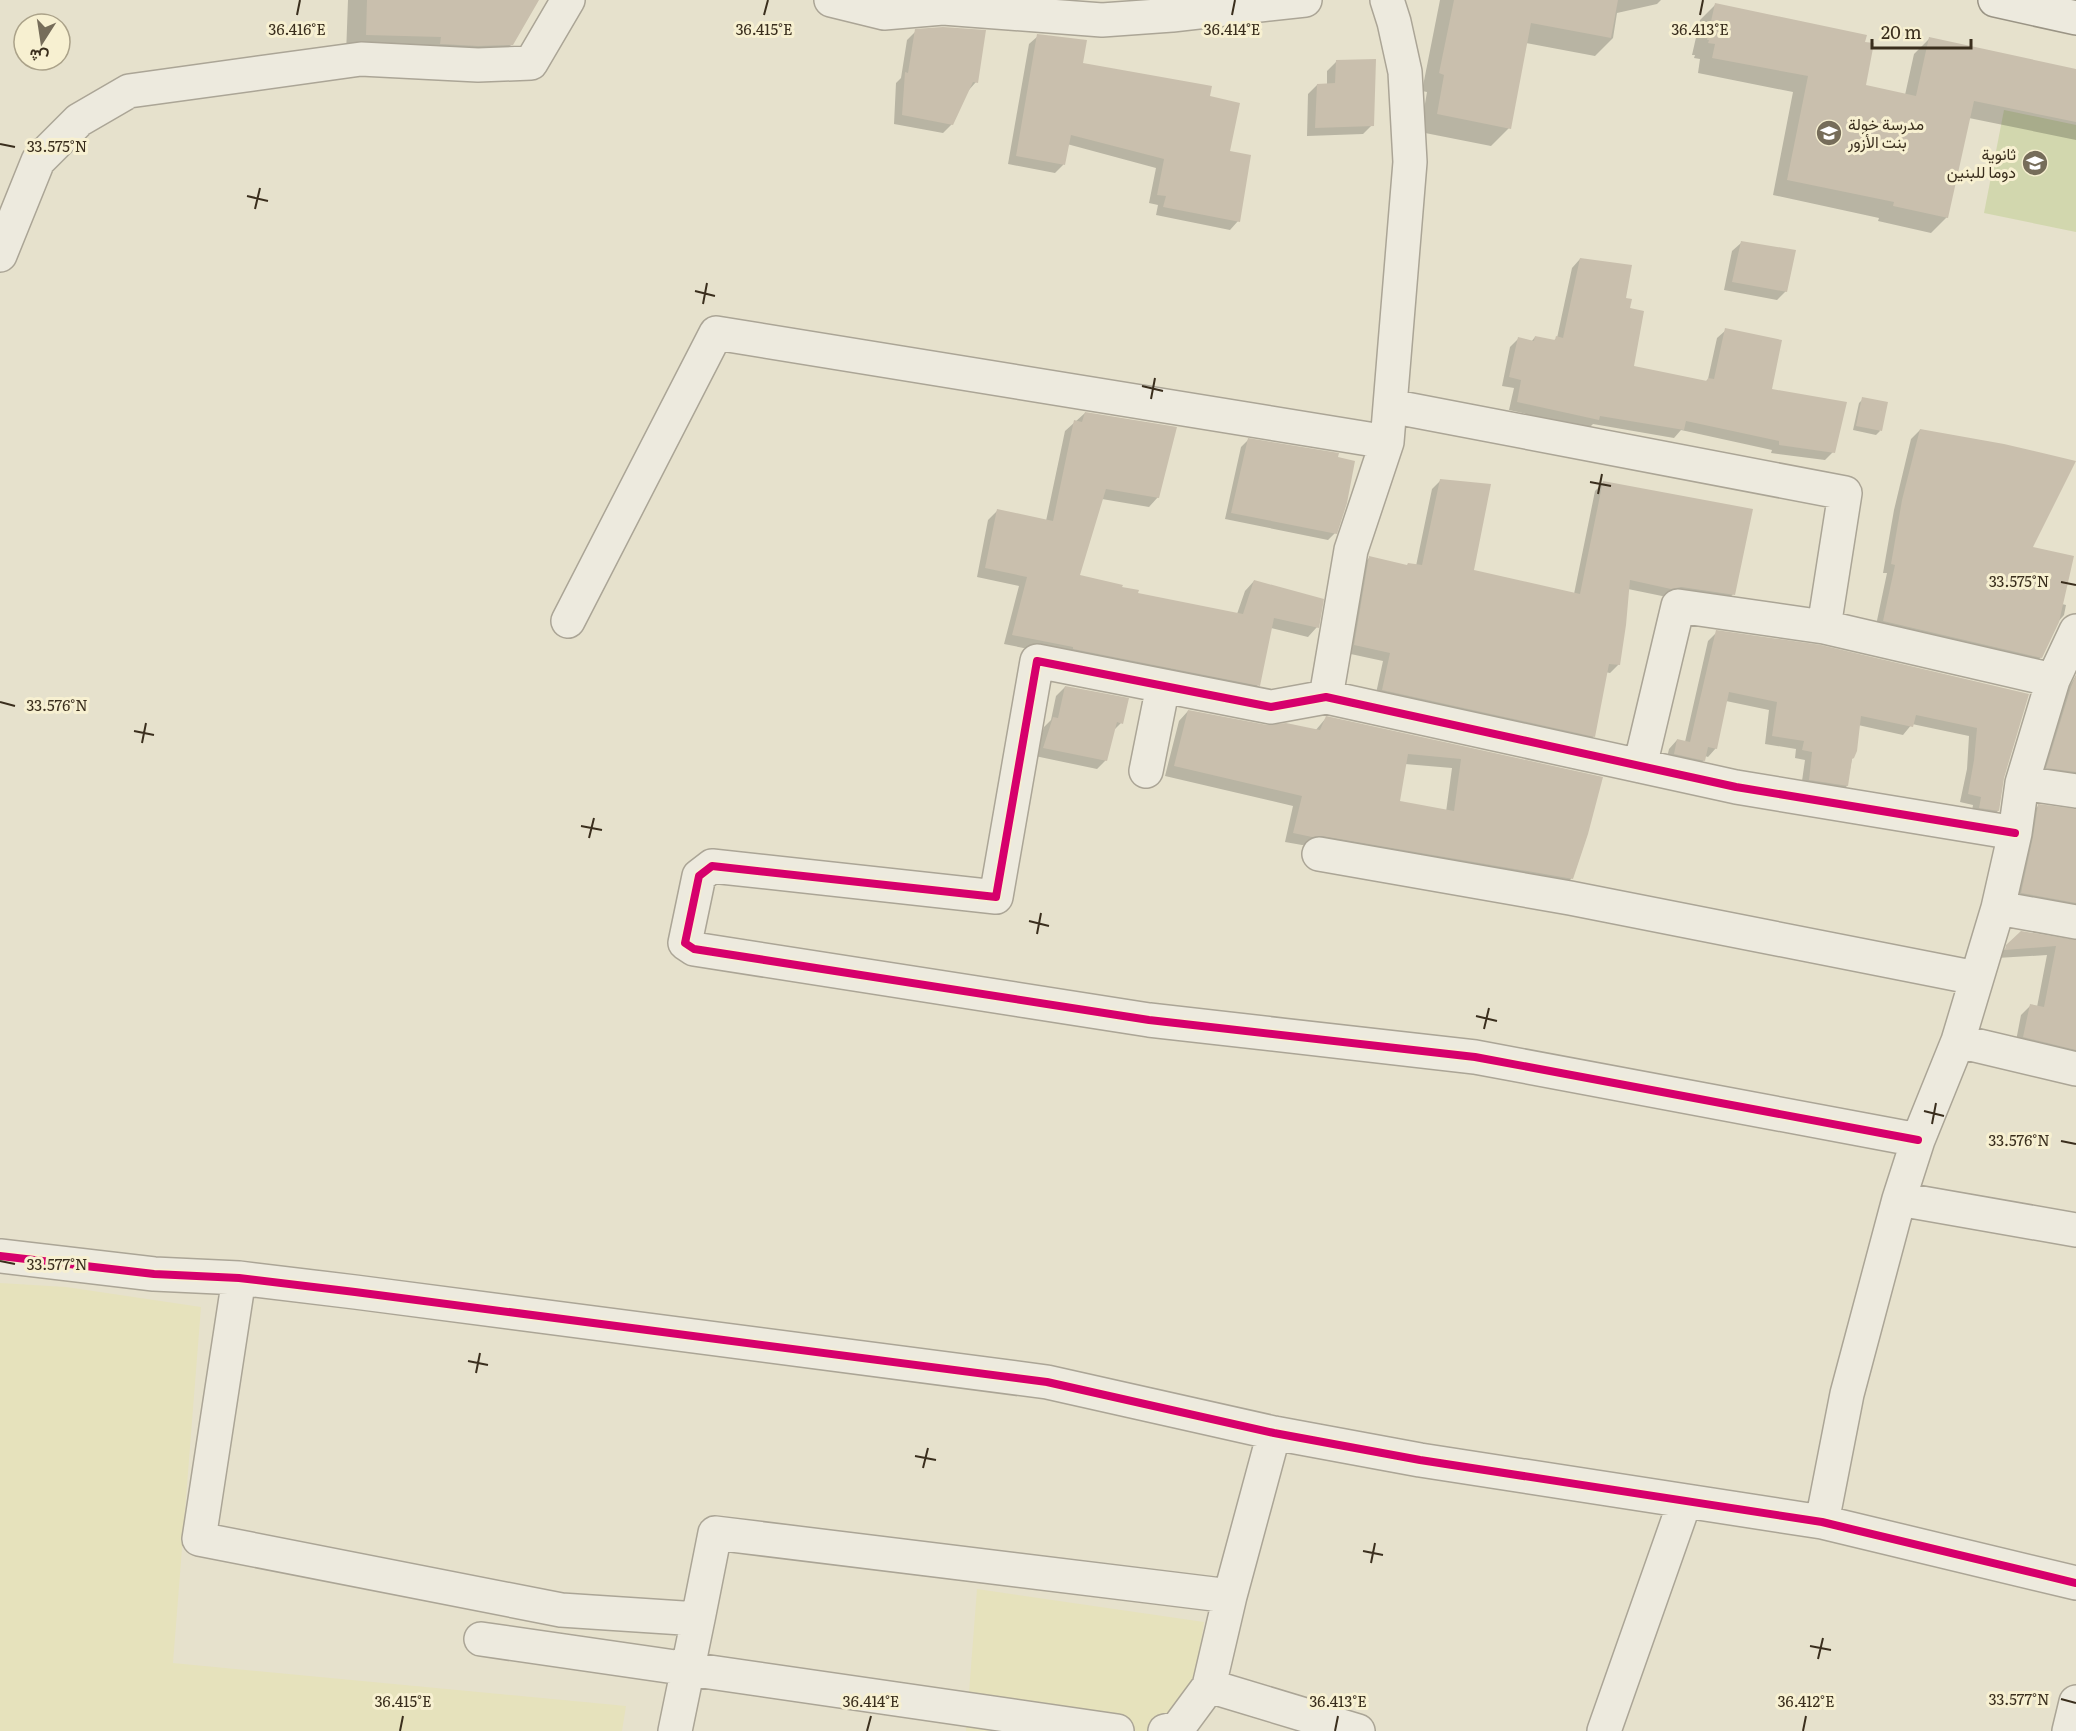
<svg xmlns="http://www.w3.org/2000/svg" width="2076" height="1731" viewBox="0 0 2076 1731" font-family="Literata,Vazirmatn,serif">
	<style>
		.farmland { fill: #e6e2bc }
		.green { fill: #d2d7ae }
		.shadow { fill: #0003; fill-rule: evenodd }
		.building { fill: #c9bfad; fill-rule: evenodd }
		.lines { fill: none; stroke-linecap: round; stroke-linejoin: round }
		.street-casing { stroke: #aba596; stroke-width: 36 }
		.secondary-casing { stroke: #9a9485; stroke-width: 36 }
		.street { stroke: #edeade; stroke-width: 33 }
		.secondary { stroke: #edeade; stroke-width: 33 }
		.cycleway-casing { stroke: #f7f0d1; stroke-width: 11 }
		.cycleway { stroke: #d6006c; stroke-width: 8 }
		.ticks { fill: none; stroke: #3a2e1d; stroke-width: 2 }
		.labels { text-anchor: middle; stroke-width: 6; stroke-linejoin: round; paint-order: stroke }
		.poi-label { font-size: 16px; fill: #3a2e1d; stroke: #f7f0d1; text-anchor: start }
		.ticks-label { font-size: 15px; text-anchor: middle; fill: #3a2e1d; stroke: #f7f0d1; stroke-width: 6; stroke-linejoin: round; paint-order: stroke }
	</style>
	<rect width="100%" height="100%" fill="#e6e1cc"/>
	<path class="farmland" d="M 0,1283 L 66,1287 L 201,1307 L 173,1663 L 626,1706 L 622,1731 L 0,1731 Z
		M 977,1589 L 1204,1622 L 1188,1731 L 966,1731 Z"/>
	<path class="green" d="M 2004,110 L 2076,125 L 2076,232 L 1984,213 Z"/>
	<path class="shadow" d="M 348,0 L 537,0 L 512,44 L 491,65 L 346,55 Z
		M 1440,0 L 1661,0 L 1657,4 L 1617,13 L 1613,38 L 1595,56 L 1526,43 L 1509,128 L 1491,146 L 1420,132 L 1427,92 L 1422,91 Z
		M 1715,5 L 1864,86 L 1905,95 L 1914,54 L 1929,39 L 2076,70 L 2076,140 L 1969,118 L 1947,217 L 1931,233 L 1878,221 L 1879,218 L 1773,195 L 1793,92 L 1698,73 L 1700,59 L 1694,58 L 1695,55 L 1692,55 L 1700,20 Z
		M 916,31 L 976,82 L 968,91 L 952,124 L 943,133 L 894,124 L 896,83 L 901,78 L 907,40 Z
		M 1038,36 L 1081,64 L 1208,97 L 1238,221 L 1230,230 L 1156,215 L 1158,205 L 1149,203 L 1156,168 L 1067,144 L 1063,165 L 1055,173 L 1008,164 L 1029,44 Z
		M 1336,62 L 1372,125 L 1363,134 L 1307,136 L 1308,94 L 1317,85 L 1327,85 L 1327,71 Z
		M 1741,243 L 1786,291 L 1777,300 L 1724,290 L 1732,251 Z
		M 1580,259 L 1625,299 L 1628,309 L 1632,367 L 1705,382 L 1708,379 L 1717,338 L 1726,330 L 1770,390 L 1833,452 L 1825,460 L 1771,453 L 1772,450 L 1681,430 L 1674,438 L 1593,424 L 1589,428 L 1509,410 L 1514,388 L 1502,386 L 1510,347 L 1518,339 L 1531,342 L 1535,337 L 1553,341 L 1557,338 L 1572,268 Z
		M 1863,399 L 1880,431 L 1876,435 L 1853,430 L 1859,403 Z
		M 1085,413 L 1158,497 L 1149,507 L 1102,499 L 1078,576 L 1137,594 L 1237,614 L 1245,591 L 1254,581 L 1317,627 L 1308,637 L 1271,628 L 1258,685 L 1249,694 L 1004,644 L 1019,586 L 977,577 L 988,520 L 998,510 L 1046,521 L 1065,431 Z
		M 1920,430 L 2031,548 L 2062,604 L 2066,605 L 2064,615 L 2058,622 L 2041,657 L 2032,666 L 1875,630 L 1887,573 L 1883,573 L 1894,510 L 1911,439 Z
		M 1248,440 L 1335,533 L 1328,540 L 1225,519 L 1241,447 Z
		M 1441,480 L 1472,571 L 1574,594 L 1595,491 L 1603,483 L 1733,594 L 1725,603 L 1671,595 L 1662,596 L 1628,589 L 1619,664 L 1610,673 L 1605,672 L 1594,736 L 1585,744 L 1375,698 L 1383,661 L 1346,653 L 1361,566 L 1369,558 L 1407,566 L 1416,566 L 1432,489 Z
		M 1717,632 L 2027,695 L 2003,777 L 1998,811 L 1989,819 L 1971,816 L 1973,805 L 1960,802 L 1967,769 L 1969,736 L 1912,724 L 1903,735 L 1858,725 L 1847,786 L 1838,794 L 1801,788 L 1805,760 L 1795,758 L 1796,749 L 1765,744 L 1769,710 L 1726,701 L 1716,748 L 1708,757 L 1705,756 L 1704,760 L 1695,769 L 1666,762 L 1669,749 L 1677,740 L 1685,742 L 1708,641 Z
		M 2076,675 L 2076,784 L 2038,777 L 2060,703 Z
		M 1065,687 L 1121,723 L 1113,731 L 1106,760 L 1097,769 L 1035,756 L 1044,727 L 1051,720 L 1056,696 Z
		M 1188,711 L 1267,727 L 1315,731 L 1326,718 L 1601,778 L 1571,879 L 1562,888 L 1312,844 L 1302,845 L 1285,842 L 1293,806 L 1165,776 L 1179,721 ZM 1405,764 L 1452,768 L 1446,812 L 1399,802 Z
		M 2038,806 L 2076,811 L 2076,915 L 2012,902 L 2029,815 Z
		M 2076,942 L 2076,1053 L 2015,1046 L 2021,1015 L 2031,1005 L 2037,1007 L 2047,955 L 1997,958 L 1998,956 L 2008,946 Z"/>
	<path class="building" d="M 367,0 L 539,0 L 513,45 L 478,46 L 440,44 L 441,37 L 366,35 Z
		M 1454,0 L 1618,0 L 1611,38 L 1531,23 L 1511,129 L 1437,114 L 1444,75 L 1439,73 Z
		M 1715,3 L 1867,35 L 1865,42 L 1874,43 L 1866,85 L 1916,96 L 1929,37 L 2076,69 L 2076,122 L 1974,101 L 1948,218 L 1893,206 L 1894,202 L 1787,180 L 1808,76 L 1712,58 L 1715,44 L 1708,43 L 1709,40 L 1707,40 Z
		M 943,27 L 986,30 L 978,83 L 973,82 L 953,125 L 902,115 L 905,72 L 908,73 L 915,29 Z
		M 1037,34 L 1087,40 L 1083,63 L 1212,86 L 1210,96 L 1240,103 L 1230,151 L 1251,155 L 1240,222 L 1163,207 L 1166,196 L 1157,195 L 1164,159 L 1071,135 L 1065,165 L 1016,156 Z
		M 1376,59 L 1374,126 L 1315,128 L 1317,84 L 1335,83 L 1336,60 Z
		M 1741,241 L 1796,250 L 1787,292 L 1732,282 Z
		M 1580,258 L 1632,265 L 1626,298 L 1632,299 L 1630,308 L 1644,311 L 1634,366 L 1707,381 L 1708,378 L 1714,379 L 1725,328 L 1782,340 L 1772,389 L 1847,402 L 1835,453 L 1779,445 L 1779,441 L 1686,421 L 1684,430 L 1600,416 L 1599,420 L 1517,402 L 1521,380 L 1509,377 L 1518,337 L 1534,341 L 1535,336 L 1555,340 L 1556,336 L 1563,338 Z
		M 1862,397 L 1888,402 L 1882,431 L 1856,426 Z
		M 1085,412 L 1177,427 L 1159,498 L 1106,489 L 1080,575 L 1123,585 L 1122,587 L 1139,590 L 1138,593 L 1243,614 L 1254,580 L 1324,599 L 1319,628 L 1274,618 L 1260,686 L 1073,649 L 1073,647 L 1012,635 L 1027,577 L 985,568 L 997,509 L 1053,521 L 1074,420 L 1082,422 Z
		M 1920,429 L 2004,444 L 2076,461 L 2033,547 L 2074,556 L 2059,622 L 2042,658 L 1883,621 L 1895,565 L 1891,564 L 1902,500 Z
		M 1248,438 L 1339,453 L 1338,457 L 1355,461 L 1347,503 L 1337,534 L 1231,513 Z
		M 1440,479 L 1491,484 L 1474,570 L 1580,594 L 1603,481 L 1753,509 L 1735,595 L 1681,587 L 1671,589 L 1630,580 L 1626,625 L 1620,665 L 1609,664 L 1595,737 L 1382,690 L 1390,653 L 1354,645 L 1369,556 L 1407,565 L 1408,563 L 1422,565 Z
		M 1716,630 L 1821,645 L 2029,694 L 2004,778 L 1999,811 L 1979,808 L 1981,797 L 1968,794 L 1974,760 L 1977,728 L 1916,715 L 1913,727 L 1861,716 L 1857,751 L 1854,758 L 1852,759 L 1848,786 L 1809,780 L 1812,752 L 1802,750 L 1804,741 L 1772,736 L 1777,702 L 1729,692 L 1717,749 L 1708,747 L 1705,761 L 1674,754 L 1677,739 L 1690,742 Z
		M 2076,675 L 2076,772 L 2046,768 L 2071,687 Z
		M 1065,686 L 1129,698 L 1123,724 L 1117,722 L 1107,761 L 1043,748 L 1053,717 L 1058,718 Z
		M 1188,710 L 1267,725 L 1286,723 L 1320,730 L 1326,716 L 1603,777 L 1588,834 L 1573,879 L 1322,836 L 1312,837 L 1293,833 L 1302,796 L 1174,766 ZM 1408,754 L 1461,759 L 1454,811 L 1400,801 Z
		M 2038,804 L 2076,809 L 2076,903 L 2021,893 L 2033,837 Z
		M 2021,931 L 2076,940 L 2076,1050 L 2023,1037 L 2030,1004 L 2044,1007 L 2056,946 L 2005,950 L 2006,945 Z"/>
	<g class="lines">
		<g class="street-casing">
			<path id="street" d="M 831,0 L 884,13 L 943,8 L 1102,20 L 1172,15 L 1305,0
				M 0,255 L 38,161 L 79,120 L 129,91 L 361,59 L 478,65 L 531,63 L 568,0
				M 1390,406 L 1845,493 L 1824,627 L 2053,680
				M 568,621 L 716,333 L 1387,442 L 1410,162 L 1405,72 L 1394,22 L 1387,0
				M 1326,697 L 1351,550 L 1387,442
				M 1640,766 L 1678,606 L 1824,627
				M 1146,771 L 1163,686
				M 2022,783 L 2076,791
				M 1319,854 L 1570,898 L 1976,978
				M 1998,908 L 2076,922
				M 1958,1041 L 2076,1069
				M 1918,1140 L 1475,1057 L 1149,1020 L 694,949 L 685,943 L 699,876 L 712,866 L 996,897 L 1037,661 L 1271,707 L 1326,697 L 1736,787 L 2015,833
				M 1899,1199 L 2076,1230
				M 0,1256 L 154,1274 L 239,1278 L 355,1292 L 1047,1382 L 1274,1433 L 1420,1460 L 1822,1522 L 2076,1583
				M 239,1278 L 199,1539 L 561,1610 L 698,1619 L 715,1533 L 1230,1596
				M 1822,1522 L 1847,1394 L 1899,1199 L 1918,1140 L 1958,1041 L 1998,908 L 2015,833 L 2022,783 L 2053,680 L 2076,631
				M 481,1639 L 1117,1731
				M 1209,1686 L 1358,1731
				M 675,1731 L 698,1619
				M 1165,1731 L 1178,1728 L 1209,1686 L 1230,1596 L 1274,1433
				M 1604,1731 L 1685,1501
				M 2069,1731 L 2076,1702"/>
		</g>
		<g class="secondary-casing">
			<path id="secondary" d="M 1995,0 L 2076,18"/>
		</g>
		<use href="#street" class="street"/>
		<use href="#secondary" class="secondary"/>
		<g class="cycleway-casing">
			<path id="cycleway" d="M 1918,1140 L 1475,1057 L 1149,1020 L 694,949 L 685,943 L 699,876 L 712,866 L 996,897 L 1037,661 L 1271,707 L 1326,697 L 1736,787 L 2015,833
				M 0,1256 L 154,1274 L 239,1278 L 355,1292 L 1047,1382 L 1274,1433 L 1420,1460 L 1822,1522 L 2076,1583"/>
		</g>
		<use href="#cycleway" class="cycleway"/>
	</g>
	<path class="ticks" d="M 297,15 L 300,0M 764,15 L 768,0M 1232,15 L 1235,0M 1700,15 L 1703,0M 0,144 L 15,147M 247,196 L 268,201M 255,209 L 260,188M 695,291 L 715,296M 703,304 L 707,283M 1142,386 L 1163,391M 1151,399 L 1155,378M 1590,482 L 1611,486M 1598,494 L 1602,474M 2061,582 L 2076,585M 0,702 L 15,706M 134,731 L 154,735M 142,743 L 146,723M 581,826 L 602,830M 589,838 L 594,818M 1029,921 L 1049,926M 1037,934 L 1041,913M 1476,1016 L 1497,1021M 1484,1029 L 1489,1008M 1924,1111 L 1944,1116M 1932,1124 L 1936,1103M 2061,1141 L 2076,1144M 0,1261 L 15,1264M 468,1361 L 488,1365M 476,1373 L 480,1353M 915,1456 L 936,1460M 923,1468 L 928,1448M 1363,1551 L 1383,1555M 1371,1563 L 1375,1543M 1810,1646 L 1831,1650M 1818,1659 L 1823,1638M 2061,1699 L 2076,1703M 400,1731 L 403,1716M 867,1731 L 871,1716M 1335,1731 L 1338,1716M 1803,1731 L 1806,1716"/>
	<defs>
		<g id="school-disc" transform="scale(1.35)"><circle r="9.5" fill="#766d5a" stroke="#f7f0d1"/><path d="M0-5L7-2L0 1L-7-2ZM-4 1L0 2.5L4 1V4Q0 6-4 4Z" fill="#fff"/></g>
	</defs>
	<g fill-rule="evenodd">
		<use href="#school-disc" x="1829" y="133"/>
		<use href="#school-disc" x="2035" y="163"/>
	</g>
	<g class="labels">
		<g class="poi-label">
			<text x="1848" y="130">مدرسة خولة<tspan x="1848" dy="18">بنت الأزور</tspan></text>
			<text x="2016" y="160" text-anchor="end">ثانوية<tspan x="2016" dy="18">دوما للبنين</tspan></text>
		</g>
	</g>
	<g class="ticks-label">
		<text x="297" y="35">36.416°E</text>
		<text x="764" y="35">36.415°E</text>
		<text x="1232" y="35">36.414°E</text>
		<text x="1700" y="35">36.413°E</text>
		<text x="57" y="152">33.575°N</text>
		<text x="2019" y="587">33.575°N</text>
		<text x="57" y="711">33.576°N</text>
		<text x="2019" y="1146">33.576°N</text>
		<text x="57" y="1270">33.577°N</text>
		<text x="2019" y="1705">33.577°N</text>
		<text x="403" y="1707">36.415°E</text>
		<text x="871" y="1707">36.414°E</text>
		<text x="1338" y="1707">36.413°E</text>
		<text x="1806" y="1707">36.412°E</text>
	</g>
	<g transform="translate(42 42) rotate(192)"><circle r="28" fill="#f7f0d1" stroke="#aba289" stroke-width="1.5"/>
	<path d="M0-4.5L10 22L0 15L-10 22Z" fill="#766d5a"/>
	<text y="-9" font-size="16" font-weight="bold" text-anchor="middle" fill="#3a2e1d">ش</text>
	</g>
	<path d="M1872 39v9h99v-9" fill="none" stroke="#3a2e1d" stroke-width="3"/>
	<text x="1881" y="39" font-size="18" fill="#3a2e1d" stroke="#f7f0d1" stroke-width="4.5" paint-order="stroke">20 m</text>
</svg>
